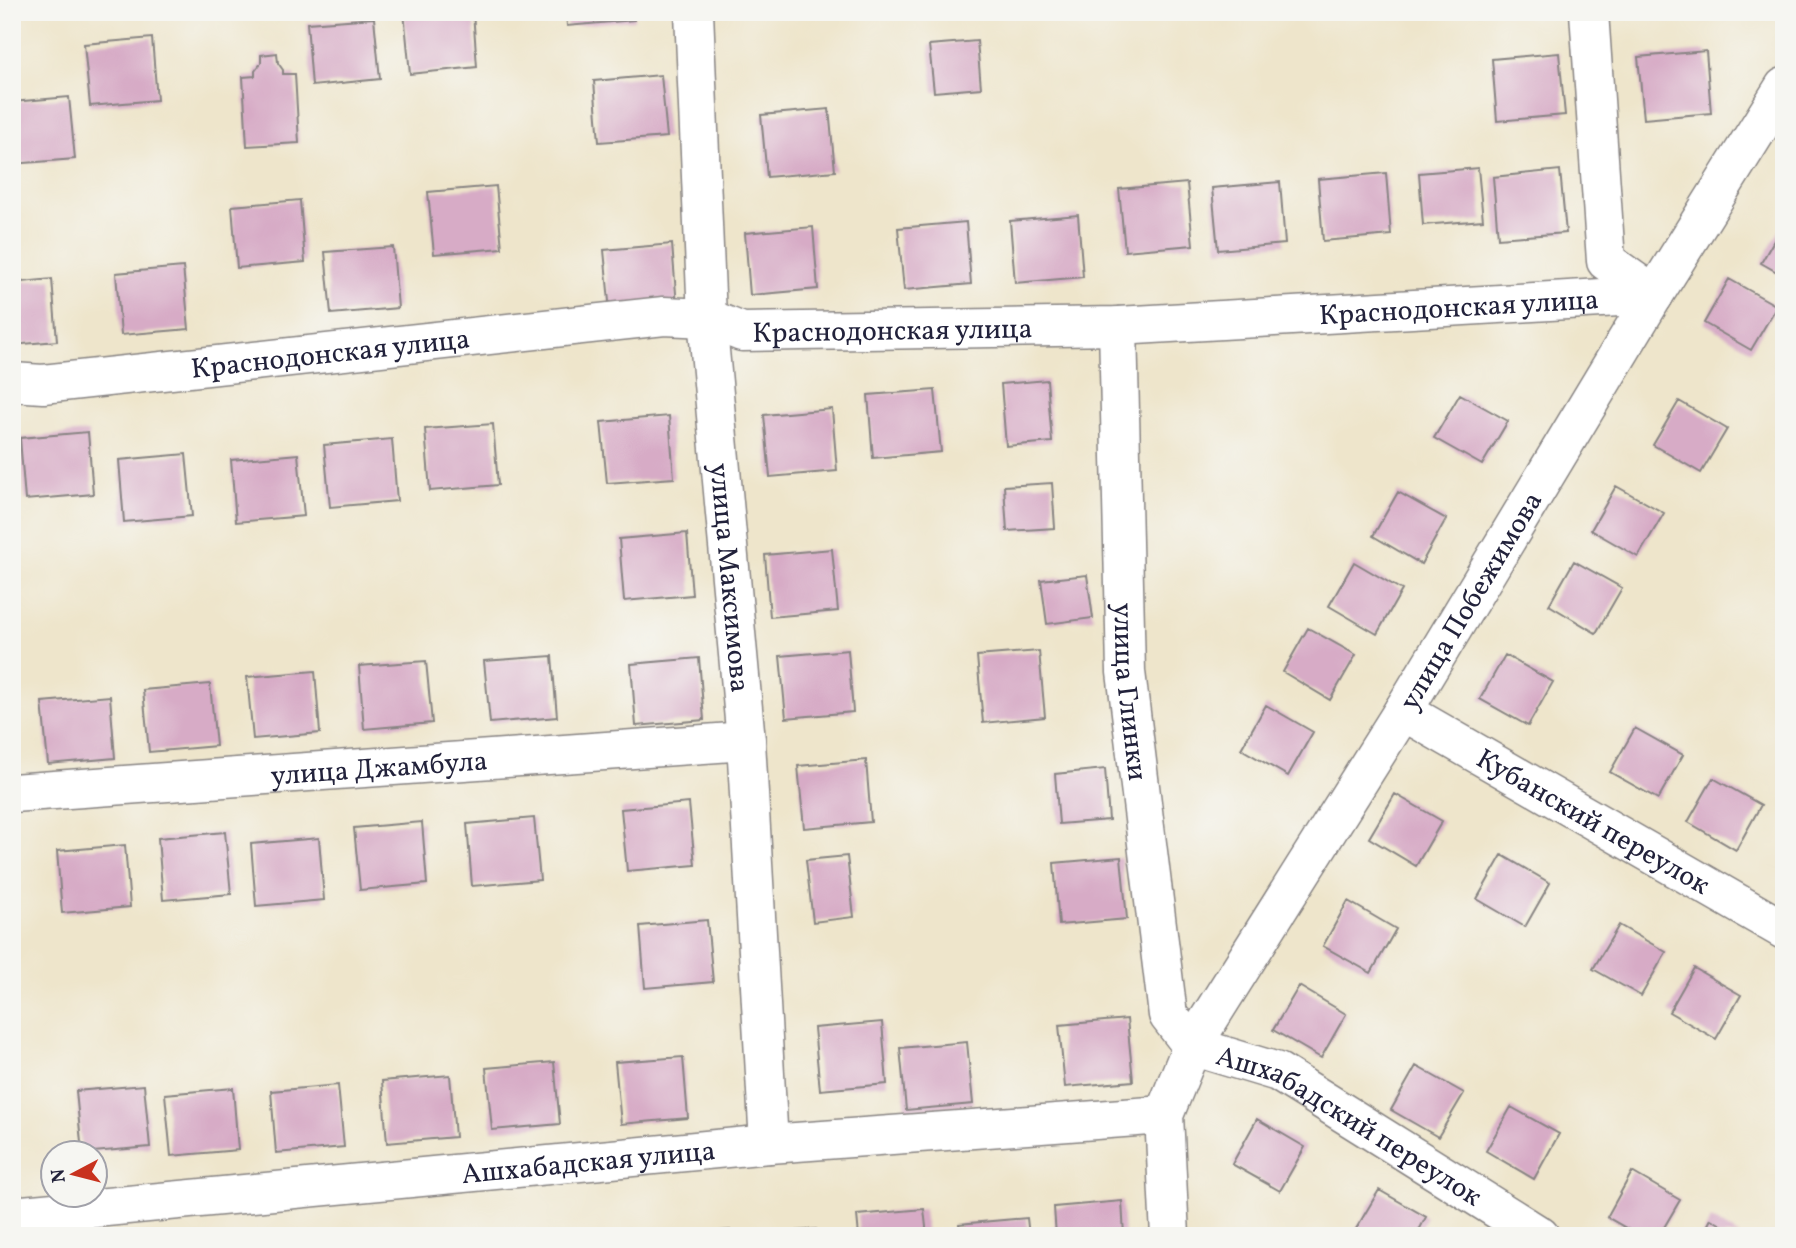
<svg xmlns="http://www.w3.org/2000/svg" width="1796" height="1248" viewBox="0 0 1796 1248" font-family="Vollkorn,serif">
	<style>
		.building { fill: #d7abc6 }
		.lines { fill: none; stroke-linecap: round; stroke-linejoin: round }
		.street-casing { stroke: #888483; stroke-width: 41 }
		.street { stroke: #fff; stroke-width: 38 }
		.labels { text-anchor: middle; stroke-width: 7; stroke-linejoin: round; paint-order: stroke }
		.street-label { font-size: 28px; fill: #22223b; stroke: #f6f6f2 }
	</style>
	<rect width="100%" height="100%" fill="#f6f6f2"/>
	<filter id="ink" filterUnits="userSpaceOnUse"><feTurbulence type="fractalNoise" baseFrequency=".0143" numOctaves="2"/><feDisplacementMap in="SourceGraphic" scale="14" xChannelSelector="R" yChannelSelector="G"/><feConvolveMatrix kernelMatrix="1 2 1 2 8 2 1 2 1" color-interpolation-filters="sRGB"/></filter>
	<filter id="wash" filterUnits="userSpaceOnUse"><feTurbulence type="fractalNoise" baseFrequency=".00686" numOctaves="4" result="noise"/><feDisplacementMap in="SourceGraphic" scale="28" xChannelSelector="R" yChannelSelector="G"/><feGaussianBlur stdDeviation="1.57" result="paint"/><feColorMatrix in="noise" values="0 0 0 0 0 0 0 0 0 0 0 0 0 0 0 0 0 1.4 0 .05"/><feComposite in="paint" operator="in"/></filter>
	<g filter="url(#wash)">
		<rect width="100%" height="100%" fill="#eee5cb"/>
		<g id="blocks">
			<path class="building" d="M 404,12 L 473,12 L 477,67 L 410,74 Z
				M 566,12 L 634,12 L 634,20 L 567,26 Z
				M 374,18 L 380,79 L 312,86 L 307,23 Z
				M 152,38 L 157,100 L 90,106 L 84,44 Z
				M 977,41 L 981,88 L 934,92 L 929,45 Z
				M 1706,51 L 1711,113 L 1644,119 L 1638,57 Z
				M 277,53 L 278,63 L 283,70 L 283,74 L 295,74 L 299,143 L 247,146 L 243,77 L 255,76 L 255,71 L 261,63 L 261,55 Z
				M 1559,53 L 1565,115 L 1497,121 L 1492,59 Z
				M 661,75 L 667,137 L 599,142 L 594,81 Z
				M 69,97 L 75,159 L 12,164 L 12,102 Z
				M 829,109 L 835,171 L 767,177 L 761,115 Z
				M 1478,168 L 1483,220 L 1423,225 L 1419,173 Z
				M 1560,170 L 1566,233 L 1498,238 L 1493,177 Z
				M 1386,173 L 1391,235 L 1323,241 L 1318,179 Z
				M 1280,182 L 1285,244 L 1218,250 L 1212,188 Z
				M 1187,183 L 1193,245 L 1125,251 L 1119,189 Z
				M 496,186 L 502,248 L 434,254 L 428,192 Z
				M 300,200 L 305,262 L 237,268 L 232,206 Z
				M 1078,215 L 1083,277 L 1015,283 L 1010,221 Z
				M 966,222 L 971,284 L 904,290 L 898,228 Z
				M 1784,223 L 1784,276 L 1761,263 Z
				M 813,227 L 818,289 L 750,295 L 745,233 Z
				M 672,244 L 677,306 L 610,312 L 604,250 Z
				M 393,247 L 398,308 L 331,314 L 325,252 Z
				M 183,267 L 189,329 L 121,335 L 116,273 Z
				M 52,279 L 57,341 L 12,345 L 12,283 Z
				M 1729,279 L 1777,306 L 1751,350 L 1704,323 Z
				M 1047,380 L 1052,442 L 1006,446 L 1001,384 Z
				M 935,390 L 941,452 L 873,458 L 868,395 Z
				M 1460,394 L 1508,421 L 1482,465 L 1434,438 Z
				M 1679,401 L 1727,429 L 1701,473 L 1653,445 Z
				M 832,409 L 837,471 L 770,477 L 764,415 Z
				M 669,416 L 674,478 L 607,483 L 601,422 Z
				M 493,424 L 498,485 L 430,491 L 425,429 Z
				M 88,432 L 93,494 L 25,500 L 20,438 Z
				M 392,439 L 397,501 L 330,507 L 324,445 Z
				M 186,454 L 192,516 L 124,522 L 119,460 Z
				M 298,454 L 304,516 L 236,522 L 231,460 Z
				M 1052,483 L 1055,528 L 1007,531 L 1004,486 Z
				M 1616,486 L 1664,513 L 1638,557 L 1591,530 Z
				M 1398,492 L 1446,519 L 1421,564 L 1373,536 Z
				M 687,533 L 692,595 L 624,601 L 619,539 Z
				M 832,549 L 838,611 L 770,617 L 765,555 Z
				M 1574,561 L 1622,588 L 1596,633 L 1549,605 Z
				M 1354,562 L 1402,590 L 1377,634 L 1329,606 Z
				M 1087,575 L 1093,618 L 1047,624 L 1041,580 Z
				M 1308,628 L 1356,655 L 1330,700 L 1283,672 Z
				M 848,650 L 853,712 L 786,718 L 780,656 Z
				M 1039,651 L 1045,717 L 983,723 L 977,656 Z
				M 1505,655 L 1553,682 L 1528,726 L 1480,699 Z
				M 552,656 L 557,717 L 490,723 L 484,661 Z
				M 699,658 L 704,720 L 636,726 L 631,664 Z
				M 426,661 L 432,723 L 364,729 L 359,666 Z
				M 315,671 L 320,733 L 253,739 L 247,677 Z
				M 210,684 L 216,746 L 149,752 L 143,690 Z
				M 110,696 L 115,758 L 48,764 L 42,702 Z
				M 1266,705 L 1313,732 L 1288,776 L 1241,749 Z
				M 1635,728 L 1683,755 L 1658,799 L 1610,772 Z
				M 866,760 L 871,822 L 804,828 L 798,766 Z
				M 1105,769 L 1109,820 L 1059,824 L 1055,774 Z
				M 1713,778 L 1761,805 L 1736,850 L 1688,822 Z
				M 1395,794 L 1442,821 L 1416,866 L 1369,838 Z
				M 689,803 L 695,865 L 627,871 L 621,809 Z
				M 534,818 L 540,880 L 472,886 L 467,824 Z
				M 422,822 L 427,884 L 360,890 L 354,828 Z
				M 225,832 L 231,894 L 163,900 L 158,838 Z
				M 319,838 L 324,900 L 256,906 L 251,844 Z
				M 125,845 L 130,907 L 62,913 L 57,851 Z
				M 1502,855 L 1550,883 L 1525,927 L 1477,899 Z
				M 847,856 L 854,917 L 813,922 L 806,860 Z
				M 1121,857 L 1127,919 L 1059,925 L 1054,863 Z
				M 1348,901 L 1396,929 L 1371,973 L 1323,946 Z
				M 707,920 L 713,982 L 645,988 L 640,926 Z
				M 1619,925 L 1666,952 L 1641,996 L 1593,969 Z
				M 1694,968 L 1741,995 L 1716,1039 L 1669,1012 Z
				M 1299,986 L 1346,1014 L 1321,1058 L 1273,1030 Z
				M 1127,1019 L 1133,1081 L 1065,1087 L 1059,1025 Z
				M 882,1022 L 887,1084 L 820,1090 L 814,1028 Z
				M 967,1042 L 973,1104 L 906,1110 L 900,1048 Z
				M 683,1057 L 688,1118 L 621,1124 L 615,1062 Z
				M 554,1062 L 560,1124 L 492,1130 L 486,1068 Z
				M 1416,1066 L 1464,1093 L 1438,1137 L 1391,1110 Z
				M 450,1075 L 455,1137 L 387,1143 L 382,1081 Z
				M 144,1085 L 150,1147 L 82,1153 L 76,1091 Z
				M 338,1085 L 344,1147 L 276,1153 L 271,1091 Z
				M 233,1088 L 238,1150 L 171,1156 L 165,1094 Z
				M 1511,1107 L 1559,1134 L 1534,1179 L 1486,1151 Z
				M 1257,1119 L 1305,1147 L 1280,1191 L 1232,1164 Z
				M 1632,1172 L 1680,1200 L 1659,1236 L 1640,1236 L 1607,1217 Z
				M 1379,1190 L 1426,1217 L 1416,1236 L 1356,1236 L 1353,1234 Z
				M 1122,1201 L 1124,1236 L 1056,1236 L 1054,1207 Z
				M 924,1209 L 927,1236 L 859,1236 L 857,1215 Z
				M 1027,1218 L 1029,1236 L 960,1236 L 959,1224 Z
				M 1711,1219 L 1740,1236 L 1702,1236 Z
				M 816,1229 L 817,1236 L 764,1236 L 764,1234 Z
				M 730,1230 L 730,1236 L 687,1236 L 687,1234 Z"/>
		</g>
	</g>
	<g filter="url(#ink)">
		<use href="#blocks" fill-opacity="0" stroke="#888483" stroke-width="2"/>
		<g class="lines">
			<g class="street-casing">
				<g id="street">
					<path id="s1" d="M 694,12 L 707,318 L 746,741 L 769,1144"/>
					<path d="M 1589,12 L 1606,261 L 1654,295"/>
					<path id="s2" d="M 1118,326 L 1126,672 L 1168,1015 L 1192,1046 L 1278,1072 L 1540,1236"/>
					<path id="s3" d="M 12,382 L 43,384 L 664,316 L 707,318 L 742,332 L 1118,326 L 1654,295"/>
					<path id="s4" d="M 1403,711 L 1784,930"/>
					<path id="s5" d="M 12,793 L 746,741"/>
					<path id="s6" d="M 12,1216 L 769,1144 L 1164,1115"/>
					<path id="s7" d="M 1170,1236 L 1164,1115 L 1192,1046 L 1403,711 L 1654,295 L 1784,87"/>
				</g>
			</g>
			<use href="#street" class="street"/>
		</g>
	</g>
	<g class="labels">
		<g class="street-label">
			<text dy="10" stroke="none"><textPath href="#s3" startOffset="1454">Краснодонская улица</textPath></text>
			<text dy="10" stroke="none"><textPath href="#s3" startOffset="887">Краснодонская улица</textPath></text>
			<text dy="10" stroke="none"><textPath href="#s3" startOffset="320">Краснодонская улица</textPath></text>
			<text dy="10" stroke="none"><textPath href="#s1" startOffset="567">улица Максимова</textPath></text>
			<text dy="10" stroke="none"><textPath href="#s7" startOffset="721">улица Побежимова</textPath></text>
			<text dy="10" stroke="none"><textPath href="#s2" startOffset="366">улица Глинки</textPath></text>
			<text dy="10" stroke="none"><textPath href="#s5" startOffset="368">улица Джамбула</textPath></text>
			<text dy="10" stroke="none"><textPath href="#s4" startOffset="220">Кубанский переулок</textPath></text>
			<text dy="10" stroke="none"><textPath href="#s2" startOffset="908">Ашхабадский переулок</textPath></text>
			<text dy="10" stroke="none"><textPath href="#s6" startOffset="579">Ашхабадская улица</textPath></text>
		</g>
	</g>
	<rect width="1796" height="1248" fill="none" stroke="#f6f6f2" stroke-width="42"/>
	<g transform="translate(74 1174) rotate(263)"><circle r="33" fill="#f6f6f2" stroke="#a1a1a9" stroke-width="2"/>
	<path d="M0-5L12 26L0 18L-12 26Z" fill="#c8321e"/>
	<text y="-10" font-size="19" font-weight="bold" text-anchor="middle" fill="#22223b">N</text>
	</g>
</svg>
